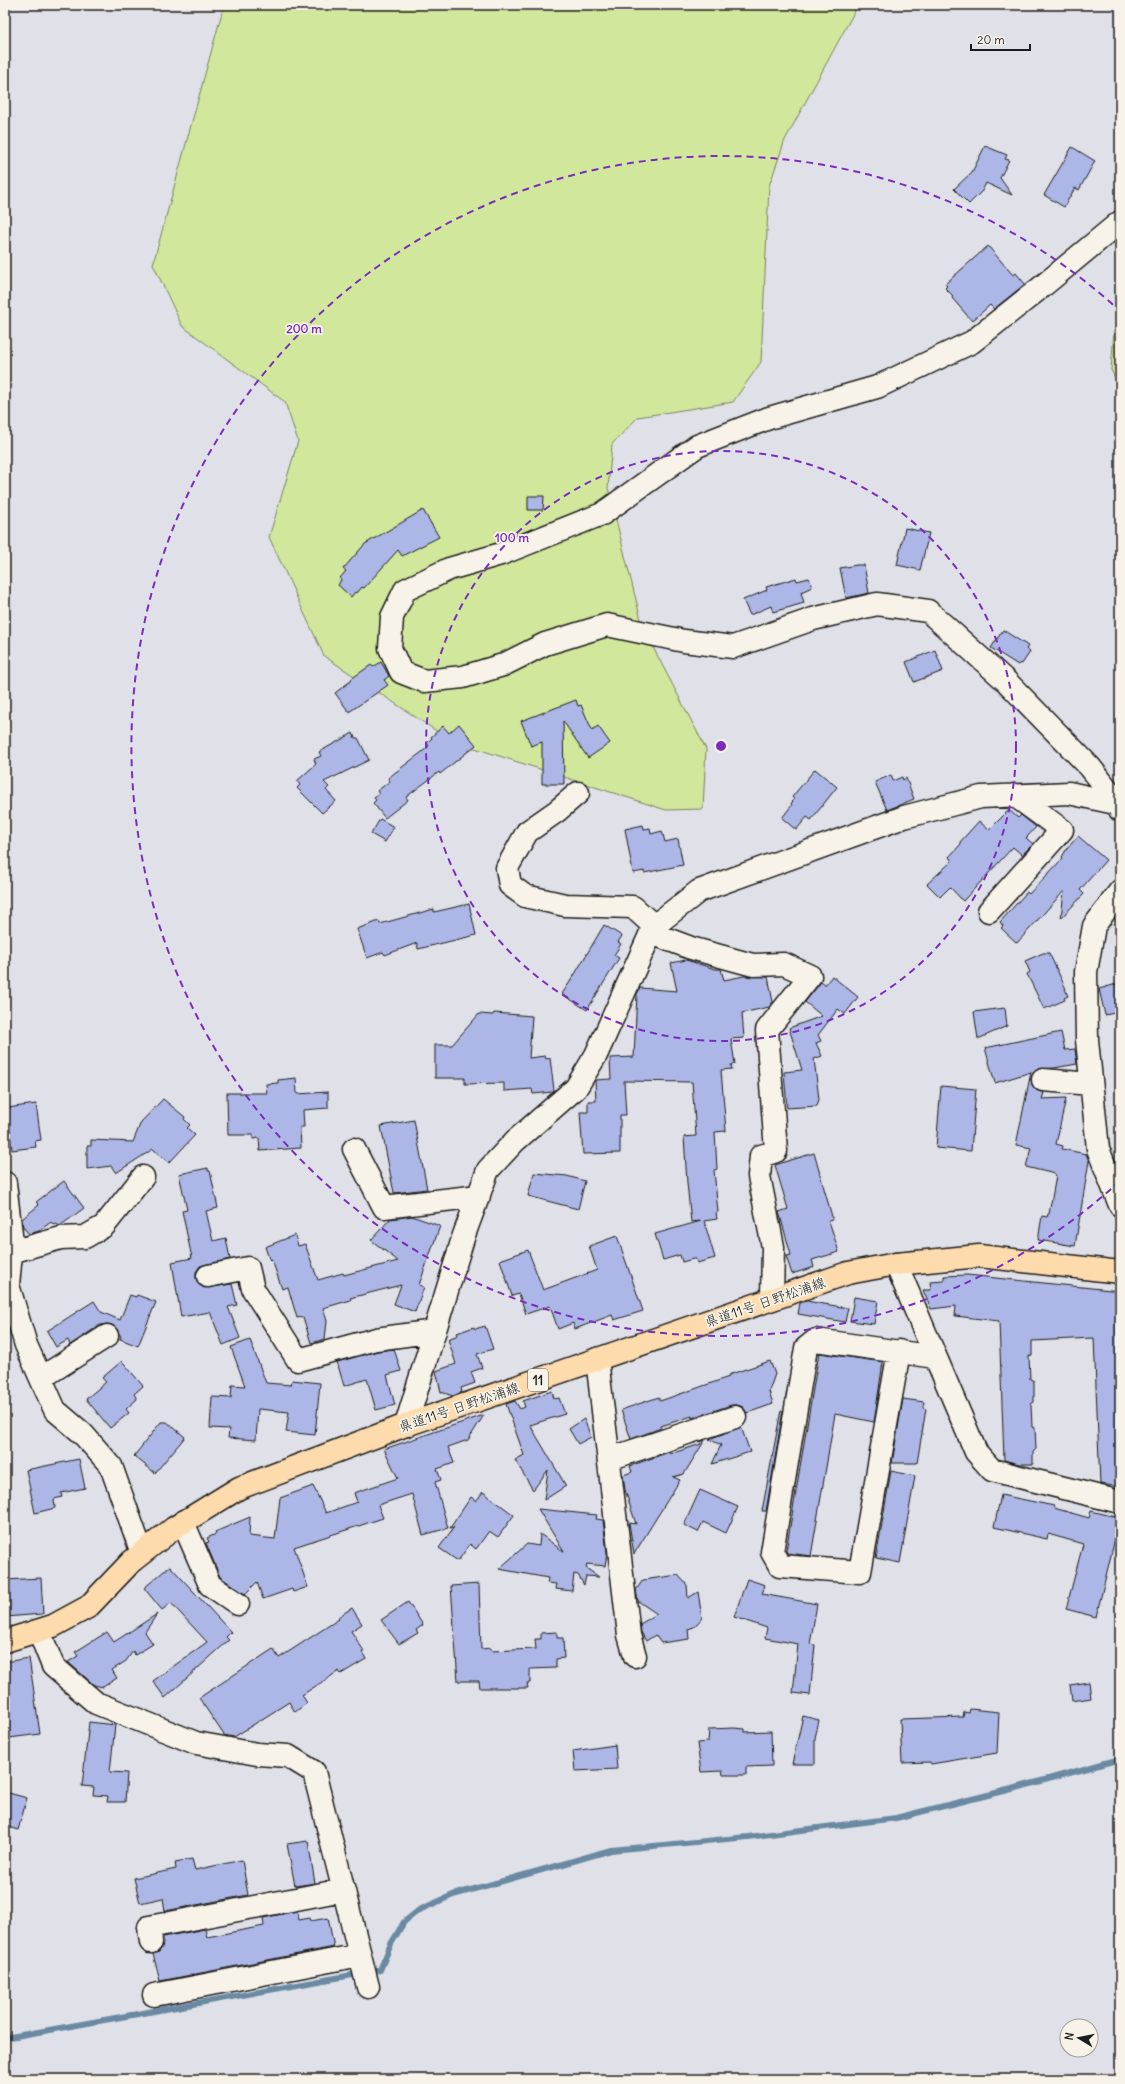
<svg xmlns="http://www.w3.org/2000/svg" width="1125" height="2084" viewBox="0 0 1125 2084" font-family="Delius,'Klee One',sans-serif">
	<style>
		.green { fill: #d1e79c; stroke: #76825c }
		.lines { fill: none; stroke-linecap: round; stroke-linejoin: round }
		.stream { stroke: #6a89a2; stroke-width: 6 }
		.building { fill: #acb7e7; stroke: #1c1c1c }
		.street-casing { stroke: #1c1c1c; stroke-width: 25 }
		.primary-casing { stroke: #1c1c1c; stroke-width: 25 }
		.street { stroke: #f7f3e8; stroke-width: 22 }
		.primary { stroke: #fedbac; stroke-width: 22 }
		.ring { fill: none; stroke: #7b2cbf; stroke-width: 2; stroke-dasharray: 7 5 }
		.labels { text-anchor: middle; stroke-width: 3.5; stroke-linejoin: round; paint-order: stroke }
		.shield { fill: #f7f3e8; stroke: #5e5c59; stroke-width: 1 }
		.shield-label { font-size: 13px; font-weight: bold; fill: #1c1c1c }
		.street-label { font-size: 14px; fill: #1c1c1c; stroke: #f7f3e8 }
		.centre { fill: #7b2cbf; stroke: #f7f3e8; stroke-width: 2 }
		.ring-label { font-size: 12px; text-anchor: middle; font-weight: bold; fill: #7b2cbf; stroke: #f7f3e8; stroke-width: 3.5; stroke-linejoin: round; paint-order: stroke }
	</style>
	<rect width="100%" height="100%" fill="#e0e1e8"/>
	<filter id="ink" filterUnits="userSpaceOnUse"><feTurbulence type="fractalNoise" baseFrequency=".025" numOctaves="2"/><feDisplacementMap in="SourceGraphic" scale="8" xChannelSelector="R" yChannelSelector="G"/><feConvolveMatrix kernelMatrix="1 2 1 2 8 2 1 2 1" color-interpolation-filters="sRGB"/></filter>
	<g filter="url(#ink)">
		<path class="green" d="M 224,5 L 858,5 L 785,140 L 769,186 L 761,362 L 733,402 L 638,417 L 612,444 L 608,488 L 643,628 L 706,749 L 703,809 L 666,810 L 450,740 L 324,656 L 269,537 L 298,441 L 285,402 L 182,326 L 153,264 Z
			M 1120,330 L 1120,388 L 1111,370 L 1114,331 Z"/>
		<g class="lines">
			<path class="stream" d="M 5,2038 L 380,1970 L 391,1944 L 404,1922 L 419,1910 L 453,1895 L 563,1864 L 611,1850 L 748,1837 L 896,1818 L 1016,1788 L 1120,1759"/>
		</g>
		<path class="building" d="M 985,146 L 1007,155 L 1005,159 L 1009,160 L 1000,178 L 1012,195 L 986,183 L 982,191 L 969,204 L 954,189 L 972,172 Z
			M 1072,147 L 1095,161 L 1079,190 L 1075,188 L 1064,207 L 1044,195 Z
			M 988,246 L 1013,275 L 1016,273 L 1025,284 L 994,309 L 990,305 L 972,321 L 952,298 L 953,296 L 945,288 L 947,286 L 945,284 Z
			M 528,496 L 544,496 L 543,510 L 528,510 Z
			M 423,510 L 439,537 L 402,556 L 398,550 L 364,588 L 362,587 L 357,593 L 355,592 L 351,597 L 338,585 L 341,580 L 340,578 L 346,571 L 343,569 L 365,544 Z
			M 905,528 L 929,533 L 920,570 L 897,565 Z
			M 857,565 L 864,565 L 869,593 L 846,598 L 840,568 Z
			M 796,578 L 797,581 L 809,578 L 812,587 L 801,592 L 804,603 L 773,612 L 771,606 L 750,615 L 743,600 L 767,590 L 766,587 Z
			M 1003,630 L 1028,646 L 1026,649 L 1030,652 L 1022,664 L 1020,663 L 1018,665 L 991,648 Z
			M 935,650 L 943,671 L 914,682 L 906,662 Z
			M 381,662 L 389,676 L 384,680 L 388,685 L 349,712 L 335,693 L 352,680 L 351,679 L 371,665 L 373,667 Z
			M 576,700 L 578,706 L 581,705 L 592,730 L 598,726 L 610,743 L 588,758 L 563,721 L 564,784 L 542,784 L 542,742 L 531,746 L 521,721 Z
			M 459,724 L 476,745 L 440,774 L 439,772 L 406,797 L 408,800 L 385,818 L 373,803 L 376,800 L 374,798 L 379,794 L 377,791 L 390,781 L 388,778 L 422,752 L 429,746 L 427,743 L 432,738 L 431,737 L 443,726 L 449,733 Z
			M 353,733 L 355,738 L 358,738 L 369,760 L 324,782 L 329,787 L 326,790 L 336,801 L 322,813 L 297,788 L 300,785 L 297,781 L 316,764 L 314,759 L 321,756 L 319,752 Z
			M 815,769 L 837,787 L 811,820 L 807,817 L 796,830 L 782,818 L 792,805 L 791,804 L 794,799 L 792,797 Z
			M 891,775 L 893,781 L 902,777 L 903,780 L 906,778 L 914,799 L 887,810 L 875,782 Z
			M 1009,810 L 1018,818 L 1021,815 L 1036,827 L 1026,838 L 1033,844 L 1022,855 L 1013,847 L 963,901 L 950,887 L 940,897 L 927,884 L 952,861 L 949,857 L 961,844 L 960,842 L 979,821 L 989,830 Z
			M 380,819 L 394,827 L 385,842 L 371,834 Z
			M 643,825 L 644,829 L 650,828 L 651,834 L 662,831 L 665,842 L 678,839 L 683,865 L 644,873 L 644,871 L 633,873 L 625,829 Z
			M 1078,836 L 1106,860 L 1080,890 L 1084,894 L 1061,918 L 1064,891 L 1017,943 L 1001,928 L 1003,926 L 1000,922 L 1027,892 L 1029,894 L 1063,858 L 1062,857 L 1066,850 Z
			M 469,904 L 476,935 L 418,949 L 417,943 L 385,955 L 383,952 L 367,958 L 357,929 L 379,921 L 380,924 L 434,909 L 434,912 Z
			M 604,925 L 622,936 L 618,942 L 621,944 L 614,955 L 619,958 L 587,1010 L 562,994 L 575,974 Z
			M 1043,953 L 1049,953 L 1066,989 L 1065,989 L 1068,996 L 1064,998 L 1065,1000 L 1044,1009 L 1027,974 L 1030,972 L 1025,961 Z
			M 686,960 L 715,969 L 721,969 L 724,980 L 744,976 L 768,977 L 773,1002 L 769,1007 L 742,1013 L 744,1038 L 731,1039 L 735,1064 L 731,1065 L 732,1069 L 721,1070 L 726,1131 L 715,1132 L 717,1169 L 714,1170 L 718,1212 L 716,1213 L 717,1219 L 704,1221 L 715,1258 L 697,1263 L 696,1259 L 693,1259 L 682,1262 L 680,1255 L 663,1260 L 655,1234 L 701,1221 L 691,1222 L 687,1183 L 684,1137 L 696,1136 L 692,1082 L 624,1081 L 626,1115 L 620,1115 L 620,1153 L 583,1154 L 580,1112 L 588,1112 L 588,1101 L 596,1101 L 595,1080 L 611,1079 L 610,1058 L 634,1057 L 637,994 L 640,988 L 677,991 L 671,963 Z
			M 832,976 L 858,997 L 845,1014 L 838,1009 L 818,1035 L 821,1041 L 816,1043 L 822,1056 L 814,1059 L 819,1099 L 817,1106 L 787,1108 L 784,1072 L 802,1070 L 789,1028 L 822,1016 L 805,1002 L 821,982 L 825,985 Z
			M 1120,983 L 1120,1012 L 1105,1015 L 1099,989 Z
			M 1005,1008 L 1007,1026 L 978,1039 L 974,1012 Z
			M 494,1013 L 532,1016 L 529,1058 L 545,1056 L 546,1059 L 550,1058 L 554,1090 L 552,1092 L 533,1094 L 532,1089 L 504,1091 L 504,1083 L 465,1084 L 465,1078 L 435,1078 L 435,1045 L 452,1045 L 479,1014 L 493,1015 Z
			M 1061,1032 L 1065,1050 L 1075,1049 L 1077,1064 L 1054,1068 L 1038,1069 L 1033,1073 L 1031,1079 L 1032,1085 L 1036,1090 L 1044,1093 L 1042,1099 L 1066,1098 L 1056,1144 L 1063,1146 L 1062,1149 L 1086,1154 L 1089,1161 L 1075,1246 L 1038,1240 L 1042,1216 L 1047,1217 L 1048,1214 L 1049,1214 L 1056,1176 L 1055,1174 L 1026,1167 L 1031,1148 L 1016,1145 L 1031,1072 L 995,1083 L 985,1048 Z
			M 296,1078 L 297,1094 L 328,1092 L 328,1108 L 303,1110 L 304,1127 L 300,1127 L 301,1148 L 260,1151 L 259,1138 L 253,1139 L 253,1135 L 228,1135 L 227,1093 L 267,1093 L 266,1084 L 278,1083 L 278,1080 Z
			M 941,1086 L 976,1089 L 971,1151 L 936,1148 Z
			M 163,1099 L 185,1117 L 184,1119 L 190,1125 L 187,1128 L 195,1135 L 169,1163 L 153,1149 L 116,1173 L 111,1166 L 87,1169 L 87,1146 L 91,1146 L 91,1140 L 133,1142 L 141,1122 Z
			M 36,1104 L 41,1140 L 35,1141 L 36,1147 L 12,1150 L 7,1108 Z
			M 414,1120 L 427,1189 L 394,1193 L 381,1126 Z
			M 814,1153 L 833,1220 L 829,1221 L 839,1252 L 812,1260 L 814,1267 L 792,1274 L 786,1256 L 791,1255 L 779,1212 L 788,1209 L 775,1165 Z
			M 208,1168 L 208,1171 L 210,1171 L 218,1208 L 206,1211 L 213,1241 L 226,1238 L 230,1259 L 200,1266 L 196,1272 L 196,1278 L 198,1284 L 204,1288 L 232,1284 L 237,1305 L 228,1307 L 240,1338 L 223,1345 L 210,1312 L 181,1317 L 172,1262 L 192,1258 L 182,1211 L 187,1210 L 179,1174 Z
			M 534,1173 L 567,1176 L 585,1181 L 578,1209 L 528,1196 Z
			M 64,1181 L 84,1208 L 60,1226 L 56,1224 L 54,1225 L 51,1222 L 39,1231 L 29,1234 L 23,1227 L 22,1219 L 39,1205 L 36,1202 Z
			M 412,1216 L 440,1226 L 419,1285 L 424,1287 L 415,1312 L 394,1304 L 401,1285 L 350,1298 L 351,1300 L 323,1308 L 327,1321 L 325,1339 L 311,1343 L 303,1317 L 297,1318 L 288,1287 L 282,1289 L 272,1260 L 270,1261 L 265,1247 L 295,1235 L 298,1246 L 305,1244 L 318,1280 L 343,1273 L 344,1275 L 398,1261 L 371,1240 L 390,1219 Z
			M 617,1236 L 643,1311 L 614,1320 L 612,1315 L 575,1329 L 573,1323 L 558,1329 L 550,1306 L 526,1314 L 519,1294 L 512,1296 L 500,1260 L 528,1250 L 543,1290 L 597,1270 L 589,1246 Z
			M 967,1275 L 1120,1291 L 1120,1487 L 1100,1484 L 1094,1338 L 1032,1341 L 1032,1355 L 1029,1356 L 1030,1379 L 1034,1381 L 1034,1402 L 1031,1404 L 1032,1427 L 1035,1428 L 1036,1449 L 1033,1452 L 1033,1464 L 1019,1464 L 1004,1460 L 999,1321 L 955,1316 L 956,1306 L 931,1309 L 923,1290 L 931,1290 L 930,1282 L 944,1281 L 944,1276 Z
			M 130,1295 L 136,1297 L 137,1295 L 156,1302 L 138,1346 L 120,1339 L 121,1337 L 117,1329 L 112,1325 L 107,1324 L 100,1325 L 70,1345 L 68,1340 L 56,1347 L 47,1331 L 94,1301 L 101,1312 L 120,1320 Z
			M 854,1297 L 878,1301 L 874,1324 L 850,1321 Z
			M 806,1301 L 848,1308 L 845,1322 L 798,1314 L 800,1303 Z
			M 485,1326 L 493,1349 L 477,1354 L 482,1368 L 471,1372 L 475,1383 L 461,1388 L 462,1392 L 453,1396 L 441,1392 L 436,1371 L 456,1364 L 448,1339 L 458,1335 L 457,1333 L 474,1327 L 475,1329 Z
			M 250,1340 L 266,1383 L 291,1385 L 292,1380 L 320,1383 L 315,1435 L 286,1432 L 289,1412 L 258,1409 L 256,1440 L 228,1438 L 229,1429 L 210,1428 L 212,1397 L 231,1398 L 232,1385 L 245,1386 L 231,1347 Z
			M 394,1349 L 401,1371 L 387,1375 L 395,1405 L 376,1410 L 367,1379 L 344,1386 L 337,1362 L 378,1351 Z
			M 819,1353 L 883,1362 L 874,1422 L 835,1414 L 811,1556 L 787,1553 L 786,1551 Z
			M 122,1361 L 143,1386 L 134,1394 L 137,1399 L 126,1409 L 129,1413 L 110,1428 L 86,1399 L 106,1382 L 102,1378 Z
			M 770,1361 L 775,1374 L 769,1391 L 773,1404 L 747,1413 L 743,1407 L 737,1405 L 731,1405 L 692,1418 L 692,1416 L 661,1426 L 661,1428 L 631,1439 L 621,1410 L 659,1397 L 660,1401 L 729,1377 L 728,1375 Z
			M 552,1391 L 554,1399 L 559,1398 L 565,1414 L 530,1425 L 566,1486 L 544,1500 L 548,1470 L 533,1490 L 515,1460 L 524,1455 L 506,1404 L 515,1401 L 520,1409 L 525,1407 L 523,1401 Z
			M 903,1399 L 924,1402 L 923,1408 L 926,1409 L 917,1463 L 892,1463 Z
			M 781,1410 L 783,1411 L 766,1511 L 762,1511 Z
			M 484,1415 L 468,1440 L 448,1447 L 454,1463 L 437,1469 L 441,1480 L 435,1482 L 448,1528 L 423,1535 L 412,1494 L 378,1505 L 383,1518 L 294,1547 L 308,1587 L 293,1592 L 292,1589 L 263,1599 L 257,1582 L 245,1594 L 220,1577 L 206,1543 L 209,1542 L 207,1538 L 216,1534 L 215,1532 L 250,1517 L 249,1536 L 275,1539 L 280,1498 L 313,1486 L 326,1513 L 357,1502 L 354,1493 L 398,1478 L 384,1449 Z
			M 584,1419 L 591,1437 L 578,1444 L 569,1429 Z
			M 161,1422 L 167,1422 L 185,1437 L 155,1473 L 134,1456 Z
			M 741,1427 L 750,1452 L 712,1464 L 721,1445 L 709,1439 Z
			M 705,1440 L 684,1474 L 673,1477 L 680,1480 L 634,1554 L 629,1523 L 636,1524 L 625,1490 L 623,1475 L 632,1472 L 630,1466 L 669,1452 L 670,1454 L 701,1444 L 700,1442 Z
			M 79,1459 L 85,1488 L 61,1493 L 62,1497 L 54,1499 L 55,1508 L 35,1513 L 26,1470 Z
			M 891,1471 L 915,1476 L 900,1563 L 876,1558 Z
			M 700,1490 L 738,1507 L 726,1533 L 703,1522 L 698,1532 L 684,1525 Z
			M 483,1492 L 514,1515 L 498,1537 L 489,1531 L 476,1549 L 470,1544 L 458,1561 L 439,1548 L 454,1527 L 450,1528 L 471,1497 L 476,1501 Z
			M 1001,1495 L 1054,1506 L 1054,1508 L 1089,1518 L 1091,1511 L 1120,1518 L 1096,1617 L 1066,1609 L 1083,1544 L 1048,1534 L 1047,1539 L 994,1527 Z
			M 538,1509 L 597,1515 L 596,1519 L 603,1520 L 607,1553 L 605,1566 L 587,1564 L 586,1568 L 599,1577 L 586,1576 L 584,1585 L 578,1575 L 574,1574 L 572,1591 L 555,1589 L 556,1584 L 547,1583 L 548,1578 L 499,1569 L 527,1544 L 539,1546 L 540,1534 L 564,1552 Z
			M 170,1566 L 231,1632 L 226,1637 L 229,1640 L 165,1698 L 153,1681 L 207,1642 L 171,1603 L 162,1610 L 144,1588 Z
			M 678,1575 L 687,1585 L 688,1598 L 698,1592 L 702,1618 L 694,1627 L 688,1629 L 689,1639 L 661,1643 L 655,1635 L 646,1641 L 641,1632 L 640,1624 L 657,1614 L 638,1601 L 636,1590 L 643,1580 Z
			M 41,1578 L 43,1614 L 5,1617 L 5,1580 Z
			M 747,1579 L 765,1585 L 762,1594 L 817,1604 L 810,1644 L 815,1645 L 810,1695 L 793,1693 L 798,1644 L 765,1638 L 767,1628 L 734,1617 Z
			M 479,1584 L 481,1649 L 491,1648 L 491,1651 L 536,1649 L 535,1639 L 541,1639 L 541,1633 L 557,1632 L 557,1638 L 563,1638 L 564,1658 L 556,1659 L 556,1668 L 530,1669 L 530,1683 L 527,1683 L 528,1688 L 480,1688 L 479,1681 L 458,1681 L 451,1586 Z
			M 408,1602 L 423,1625 L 416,1630 L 418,1633 L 399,1644 L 381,1620 Z
			M 352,1608 L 362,1624 L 351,1631 L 364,1651 L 362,1652 L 366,1659 L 341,1674 L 339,1671 L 302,1695 L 307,1703 L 295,1712 L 289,1702 L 234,1737 L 224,1735 L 199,1698 L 273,1649 L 279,1658 L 339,1619 L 338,1617 Z
			M 157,1614 L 145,1632 L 153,1644 L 135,1655 L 133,1651 L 126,1661 L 112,1670 L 117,1678 L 103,1687 L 94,1685 L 68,1662 L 78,1656 L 75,1652 L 107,1632 L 114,1642 Z
			M 29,1658 L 40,1734 L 9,1738 L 5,1711 L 5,1662 Z
			M 1089,1682 L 1091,1698 L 1072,1701 L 1070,1685 Z
			M 970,1709 L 999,1712 L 997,1753 L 931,1764 L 930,1762 L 902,1763 L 900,1719 L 963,1717 L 964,1712 L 969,1713 Z
			M 803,1716 L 819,1720 L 815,1738 L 815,1764 L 792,1764 Z
			M 89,1722 L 115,1725 L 110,1772 L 127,1773 L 125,1802 L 107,1802 L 108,1796 L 93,1795 L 94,1787 L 82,1786 Z
			M 734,1728 L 745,1729 L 745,1732 L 771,1731 L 772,1766 L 746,1767 L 746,1775 L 723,1775 L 722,1771 L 701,1772 L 697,1743 L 708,1742 L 709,1729 Z
			M 615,1745 L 617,1769 L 575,1771 L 573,1751 Z
			M 5,1792 L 27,1798 L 18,1830 L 5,1826 Z
			M 308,1841 L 315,1883 L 295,1886 L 287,1844 Z
			M 192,1859 L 195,1870 L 242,1860 L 248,1895 L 165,1911 L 163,1898 L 140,1903 L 134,1878 L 176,1869 L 175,1862 Z
			M 297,1911 L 299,1920 L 310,1918 L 311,1921 L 328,1918 L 334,1947 L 160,1981 L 153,1954 L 159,1952 L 162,1947 L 163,1937 L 205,1929 L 207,1937 L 264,1926 L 263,1918 Z"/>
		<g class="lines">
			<g class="street-casing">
				<path id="street" d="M 1120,222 L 1044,285 L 972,342 L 877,387 L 769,418 L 697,446 L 602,514 L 501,554 L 449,569 L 405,590 L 392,617 L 390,648 L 401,672 L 424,681 L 463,677 L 503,665 L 545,644 L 607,625 L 684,641 L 733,647 L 813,619 L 877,604 L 928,611 L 1006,681 L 1090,767 L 1119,804 L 1120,810
					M 578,793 L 557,811 L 527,832 L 507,868 L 510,885 L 525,896 L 565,905 L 633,907 L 654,926
					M 1120,891 L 1094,926 L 1086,972 L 1087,1040 L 1098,1149 L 1120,1205
					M 989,911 L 1062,830 L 1014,795
					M 651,933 L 691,948 L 753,965 L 784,964 L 810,976 L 767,1030 L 776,1151 L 761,1156 L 759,1176 L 773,1247 L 772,1299
					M 1043,1080 L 1091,1084
					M 354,1149 L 384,1207 L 479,1196
					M 5,1183 L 12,1243 L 8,1285 L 26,1345 L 55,1410 L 82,1433 L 111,1466 L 142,1553
					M 11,1252 L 61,1238 L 85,1237 L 104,1226 L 143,1177
					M 896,1264 L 976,1452 L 992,1470 L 1120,1502
					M 208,1276 L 248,1268 L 253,1289 L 298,1360 L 376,1339 L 435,1331
					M 899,1351 L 860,1572 L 780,1566 L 772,1552 L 806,1348 L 816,1340 L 935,1357
					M 597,1359 L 629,1635 L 635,1656
					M 41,1378 L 107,1336
					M 406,1425 L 464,1235 L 488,1170 L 515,1141 L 576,1088 L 596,1055 L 654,926 L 699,891 L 904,817 L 981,797 L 1069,793 L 1120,804
					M 609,1459 L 735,1417
					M 183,1522 L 210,1585 L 238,1604
					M 39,1631 L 53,1666 L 96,1703 L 196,1743 L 257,1754 L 288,1756 L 314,1772 L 368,1987
					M 151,1942 L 149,1927 L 343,1890
					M 154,1995 L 360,1955"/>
			</g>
			<g class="primary-casing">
				<path id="primary" d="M 5,1641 L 53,1626 L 88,1607 L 132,1561 L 174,1528 L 239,1488 L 406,1425 L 848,1273 L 896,1264 L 979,1256 L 1120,1272"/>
			</g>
			<use href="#street" class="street"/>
			<use href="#primary" class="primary"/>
		</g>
	</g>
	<g class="ring">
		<circle cx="721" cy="746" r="295"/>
		<path d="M1120 1181A590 590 0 1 1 1120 311"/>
	</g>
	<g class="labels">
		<rect class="shield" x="528" y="1369" width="20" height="22" rx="3"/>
		<g class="shield-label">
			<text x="538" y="1385">11</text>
		</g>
		<g class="street-label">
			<text transform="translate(765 1302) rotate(-19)" y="5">県道11号 日野松浦線</text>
			<text transform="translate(459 1407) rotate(-19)" y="5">県道11号 日野松浦線</text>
		</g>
	</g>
	<circle cx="721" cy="746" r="6" class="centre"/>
	<g class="ring-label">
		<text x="304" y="333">200 m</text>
		<text x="512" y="542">100 m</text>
	</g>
	<rect width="1125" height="2084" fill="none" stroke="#f7f3e8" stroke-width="20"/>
	<rect x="10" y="10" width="1105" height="2064" fill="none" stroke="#1c1c1c" stroke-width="1.5" filter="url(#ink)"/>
	<g transform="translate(1079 2038) rotate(280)"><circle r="19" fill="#f7f3e8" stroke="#9f9d96"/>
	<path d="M0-3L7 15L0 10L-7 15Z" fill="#1c1c1c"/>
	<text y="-6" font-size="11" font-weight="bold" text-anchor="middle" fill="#1c1c1c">N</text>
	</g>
	<path d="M971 44v6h59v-6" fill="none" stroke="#1c1c1c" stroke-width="2"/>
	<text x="977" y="44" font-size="12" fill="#1c1c1c" stroke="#f7f3e8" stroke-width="3" paint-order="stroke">20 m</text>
</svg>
